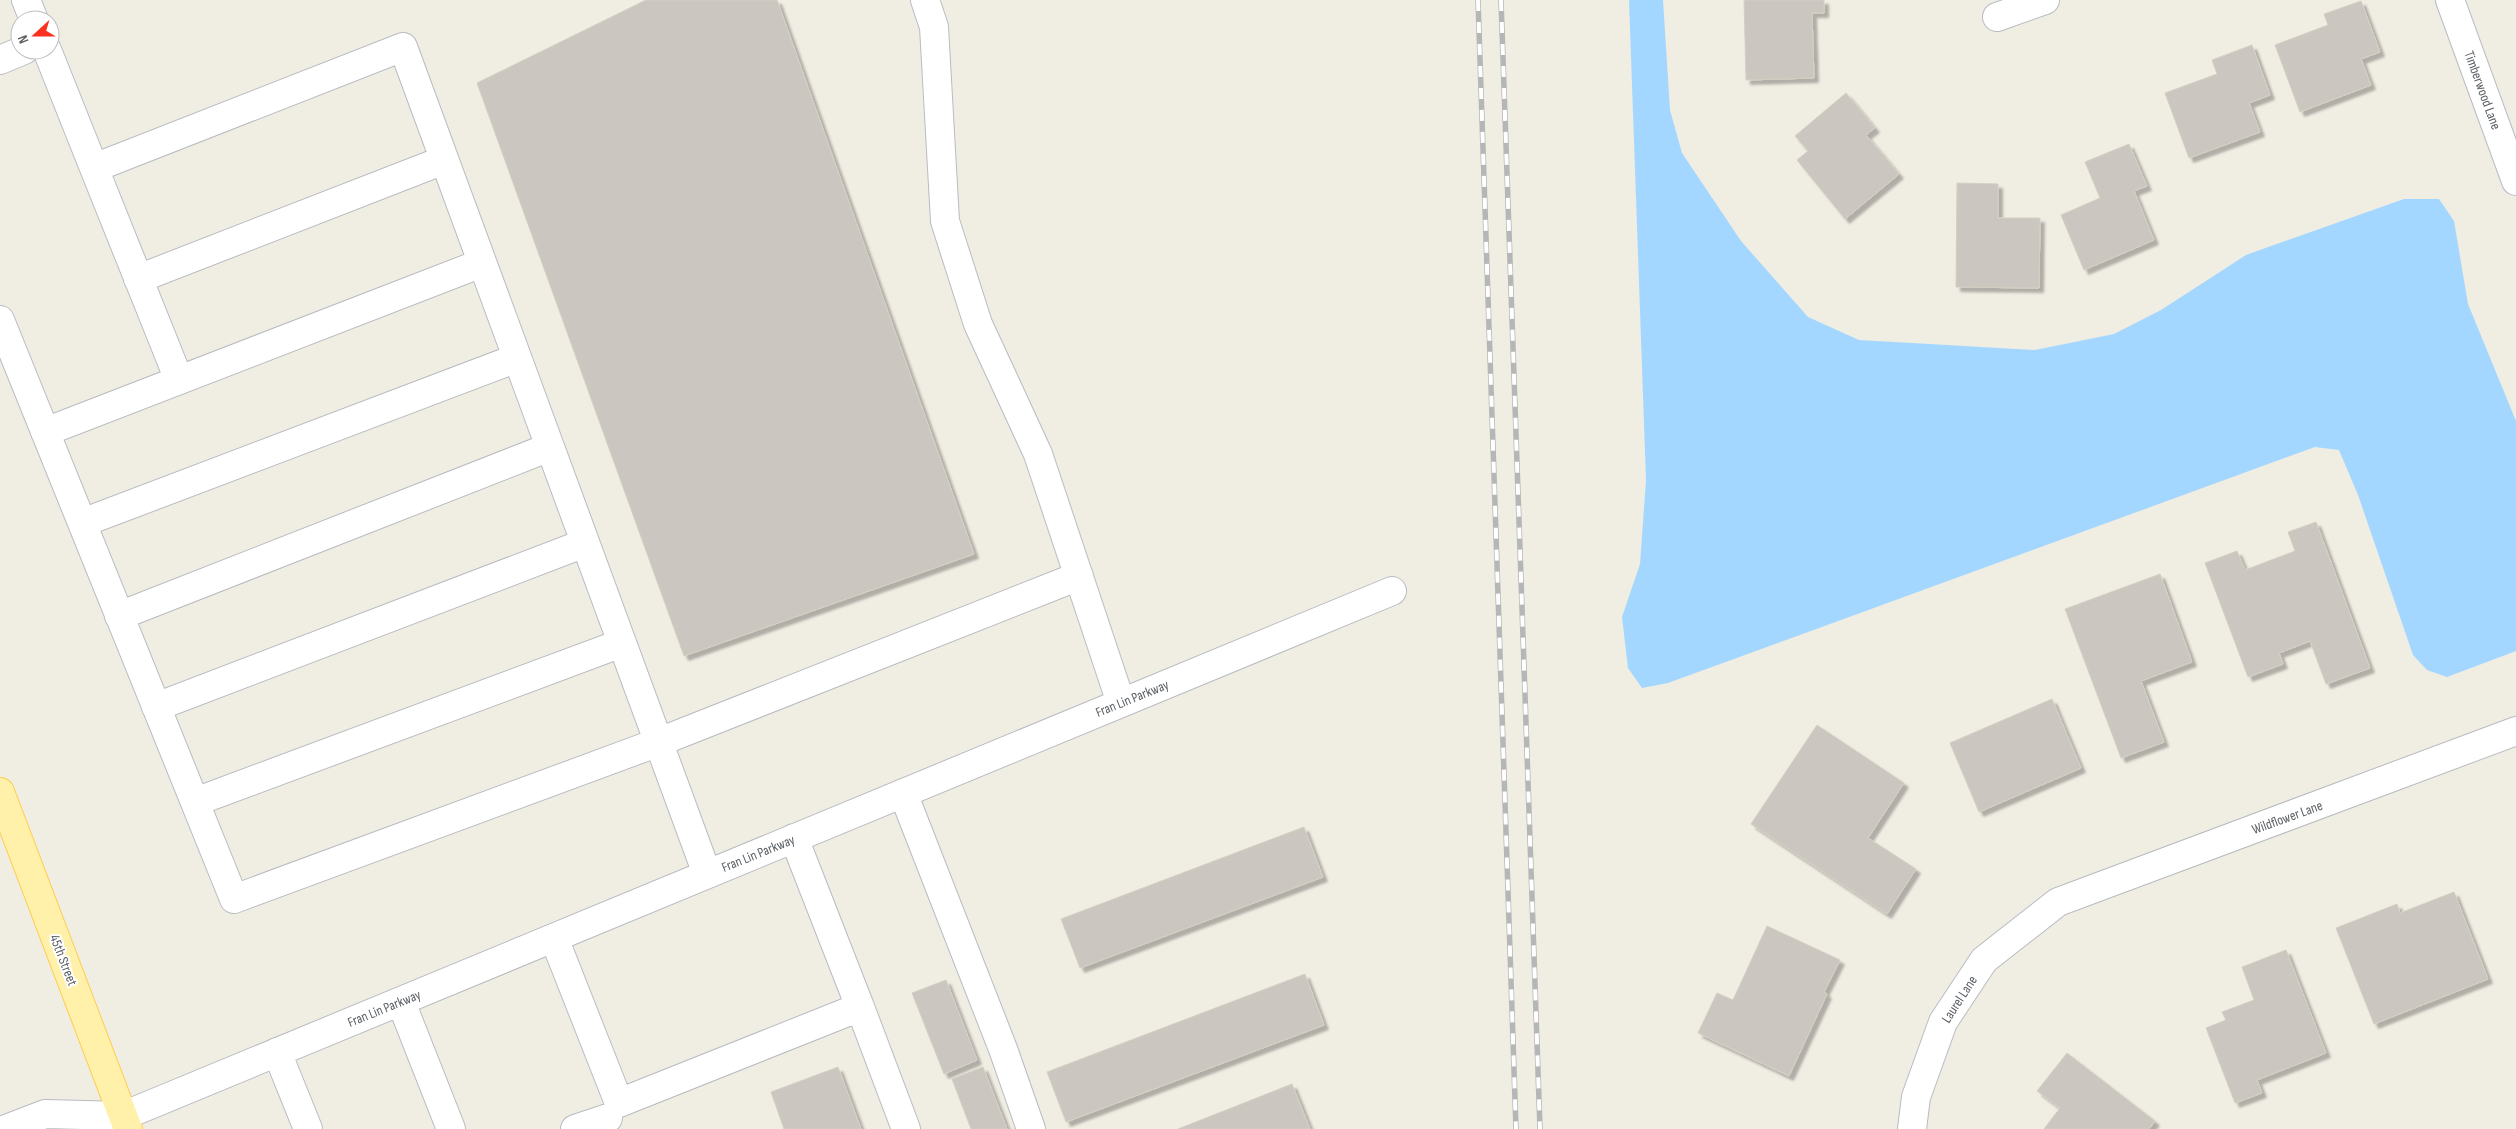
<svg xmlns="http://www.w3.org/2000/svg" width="2516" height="1129" viewBox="0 0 2516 1129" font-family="'Sofia Sans Condensed',sans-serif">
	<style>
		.water { fill: #a4d7ff }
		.building { fill: #cbc7c0; stroke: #d5cfc1; filter: url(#shadow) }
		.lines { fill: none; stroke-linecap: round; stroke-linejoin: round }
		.minor-casing { stroke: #b8bcc1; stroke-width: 30 }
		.major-casing { stroke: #fecd4e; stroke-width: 30 }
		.minor { stroke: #fff; stroke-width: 28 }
		.major { stroke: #fff1a9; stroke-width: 28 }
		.rail-casing { stroke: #b5b6b6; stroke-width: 5.5 }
		.rail { stroke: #fff; stroke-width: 4; stroke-dasharray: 11; stroke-linecap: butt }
		.labels { text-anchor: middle; stroke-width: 4; stroke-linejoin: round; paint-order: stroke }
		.street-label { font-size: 14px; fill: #5b6065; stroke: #fff }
	</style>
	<defs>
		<filter id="shadow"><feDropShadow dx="4.5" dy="4.5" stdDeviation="1" flood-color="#0004"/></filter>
	</defs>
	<rect width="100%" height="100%" fill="#f0ede3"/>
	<path class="water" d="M 1629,0 L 1663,0 L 1670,110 L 1682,153 L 1741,241 L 1808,317 L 1859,340 L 2035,350 L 2114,334 L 2161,310 L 2246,255 L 2404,199 L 2439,199 L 2454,221 L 2468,304 L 2516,421 L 2516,651 L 2447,677 L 2427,670 L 2413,655 L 2358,495 L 2339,450 L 2315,447 L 1668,683 L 1642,688 L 1628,668 L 1622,617 L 1640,564 L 1646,480 Z"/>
	<path class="building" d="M 646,0 L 777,0 L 974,554 L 684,656 L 477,83 Z
		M 1744,0 L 1824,0 L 1824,13 L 1812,13 L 1814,78 L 1746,80 Z
		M 2361,1 L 2380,52 L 2361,59 L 2371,85 L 2300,112 L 2275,45 L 2328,25 L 2324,14 Z
		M 2252,45 L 2270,95 L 2249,103 L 2260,132 L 2189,158 L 2165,93 L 2217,74 L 2212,60 Z
		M 1846,93 L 1875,128 L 1866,135 L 1899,174 L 1845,219 L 1797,160 L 1808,151 L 1795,136 Z
		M 2129,144 L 2147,186 L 2134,191 L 2154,240 L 2084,270 L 2061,215 L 2100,198 L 2085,162 Z
		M 1957,183 L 1998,184 L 1998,218 L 2040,218 L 2039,288 L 1956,287 Z
		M 2316,522 L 2370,668 L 2326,684 L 2310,641 L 2279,653 L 2283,664 L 2248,677 L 2205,563 L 2237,551 L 2245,570 L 2295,551 L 2288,532 Z
		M 2160,574 L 2192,662 L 2141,681 L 2164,742 L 2121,758 L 2065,609 Z
		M 2052,699 L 2081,768 L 1979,812 L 1950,743 Z
		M 1817,725 L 1904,783 L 1868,838 L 1916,869 L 1887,914 L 1751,824 Z
		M 1304,827 L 1323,877 L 1080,968 L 1061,919 Z
		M 2454,892 L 2488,979 L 2374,1024 L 2336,928 L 2397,904 L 2400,913 Z
		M 1767,926 L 1840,960 L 1824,992 L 1827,994 L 1789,1076 L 1698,1033 L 1717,993 L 1733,1000 Z
		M 2286,950 L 2326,1053 L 2257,1080 L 2262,1093 L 2235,1103 L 2206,1028 L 2226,1020 L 2222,1012 L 2254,1000 L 2242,967 Z
		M 1305,974 L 1324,1025 L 1066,1122 L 1047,1072 Z
		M 946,980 L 977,1060 L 944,1074 L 912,993 Z
		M 2067,1053 L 2155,1121 L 2149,1129 L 2044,1129 L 2060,1108 L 2037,1091 Z
		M 838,1067 L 861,1129 L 784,1129 L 771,1092 Z
		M 983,1067 L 1007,1129 L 971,1129 L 952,1079 Z
		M 1292,1084 L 1310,1129 L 1178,1129 Z"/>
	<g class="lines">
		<g class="minor-casing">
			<path id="minor" d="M 26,0 L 34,20
				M 925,0 L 934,27 L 945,221 L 978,324 L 1038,454 L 1121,703
				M 2450,0 L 2516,181
				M 1997,17 L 2045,0
				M 47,50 L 94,168 L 403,47 L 707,874
				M 0,60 L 24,50
				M 94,168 L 179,380
				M 138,279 L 444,160
				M 0,320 L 234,899 L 659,742 L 1079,576
				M 45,432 L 482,263
				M 82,523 L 517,358
				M 119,616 L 550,447
				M 156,707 L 585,543
				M 903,793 L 1003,1049 L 1031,1129
				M 195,802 L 622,643
				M 554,938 L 619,1103 L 860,1007 L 794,838
				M 401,1002 L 451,1129
				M 860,1007 L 906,1129
				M 277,1052 L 308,1129
				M 6,1129 L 45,1114 L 123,1116 L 1392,591
				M 575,1129 L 608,1118
				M 1912,1129 L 1916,1097 L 1943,1022 L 1984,960 L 2058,902 L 2516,731"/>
		</g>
		<g class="major-casing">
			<path id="major" d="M 0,792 L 128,1129"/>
		</g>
		<use href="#minor" class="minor"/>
		<use href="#major" class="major"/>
		<g class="rail-casing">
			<path id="rail" d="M 1478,0 L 1516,1129
				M 1501,0 L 1540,1129"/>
		</g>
		<use href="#rail" class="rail"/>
	</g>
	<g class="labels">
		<g class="street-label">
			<text transform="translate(2483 90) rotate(70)" y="5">Timberwood Lane</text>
			<text transform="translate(1132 698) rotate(-22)" y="5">Fran Lin Parkway</text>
			<text transform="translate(2287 817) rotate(-20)" y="5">Wildflower Lane</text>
			<text transform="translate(758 853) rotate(-22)" y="5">Fran Lin Parkway</text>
			<text transform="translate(64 960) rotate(69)" y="5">45th Street</text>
			<text transform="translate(1959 999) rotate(-57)" y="5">Laurel Lane</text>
			<text transform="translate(384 1008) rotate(-22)" y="5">Fran Lin Parkway</text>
		</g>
	</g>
	<g transform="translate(35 35) rotate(249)"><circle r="24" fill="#ffffff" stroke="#bdbfc1"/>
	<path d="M0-4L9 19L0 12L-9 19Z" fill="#f93120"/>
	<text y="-8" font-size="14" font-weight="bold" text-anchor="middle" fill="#5b6065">N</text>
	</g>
</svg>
